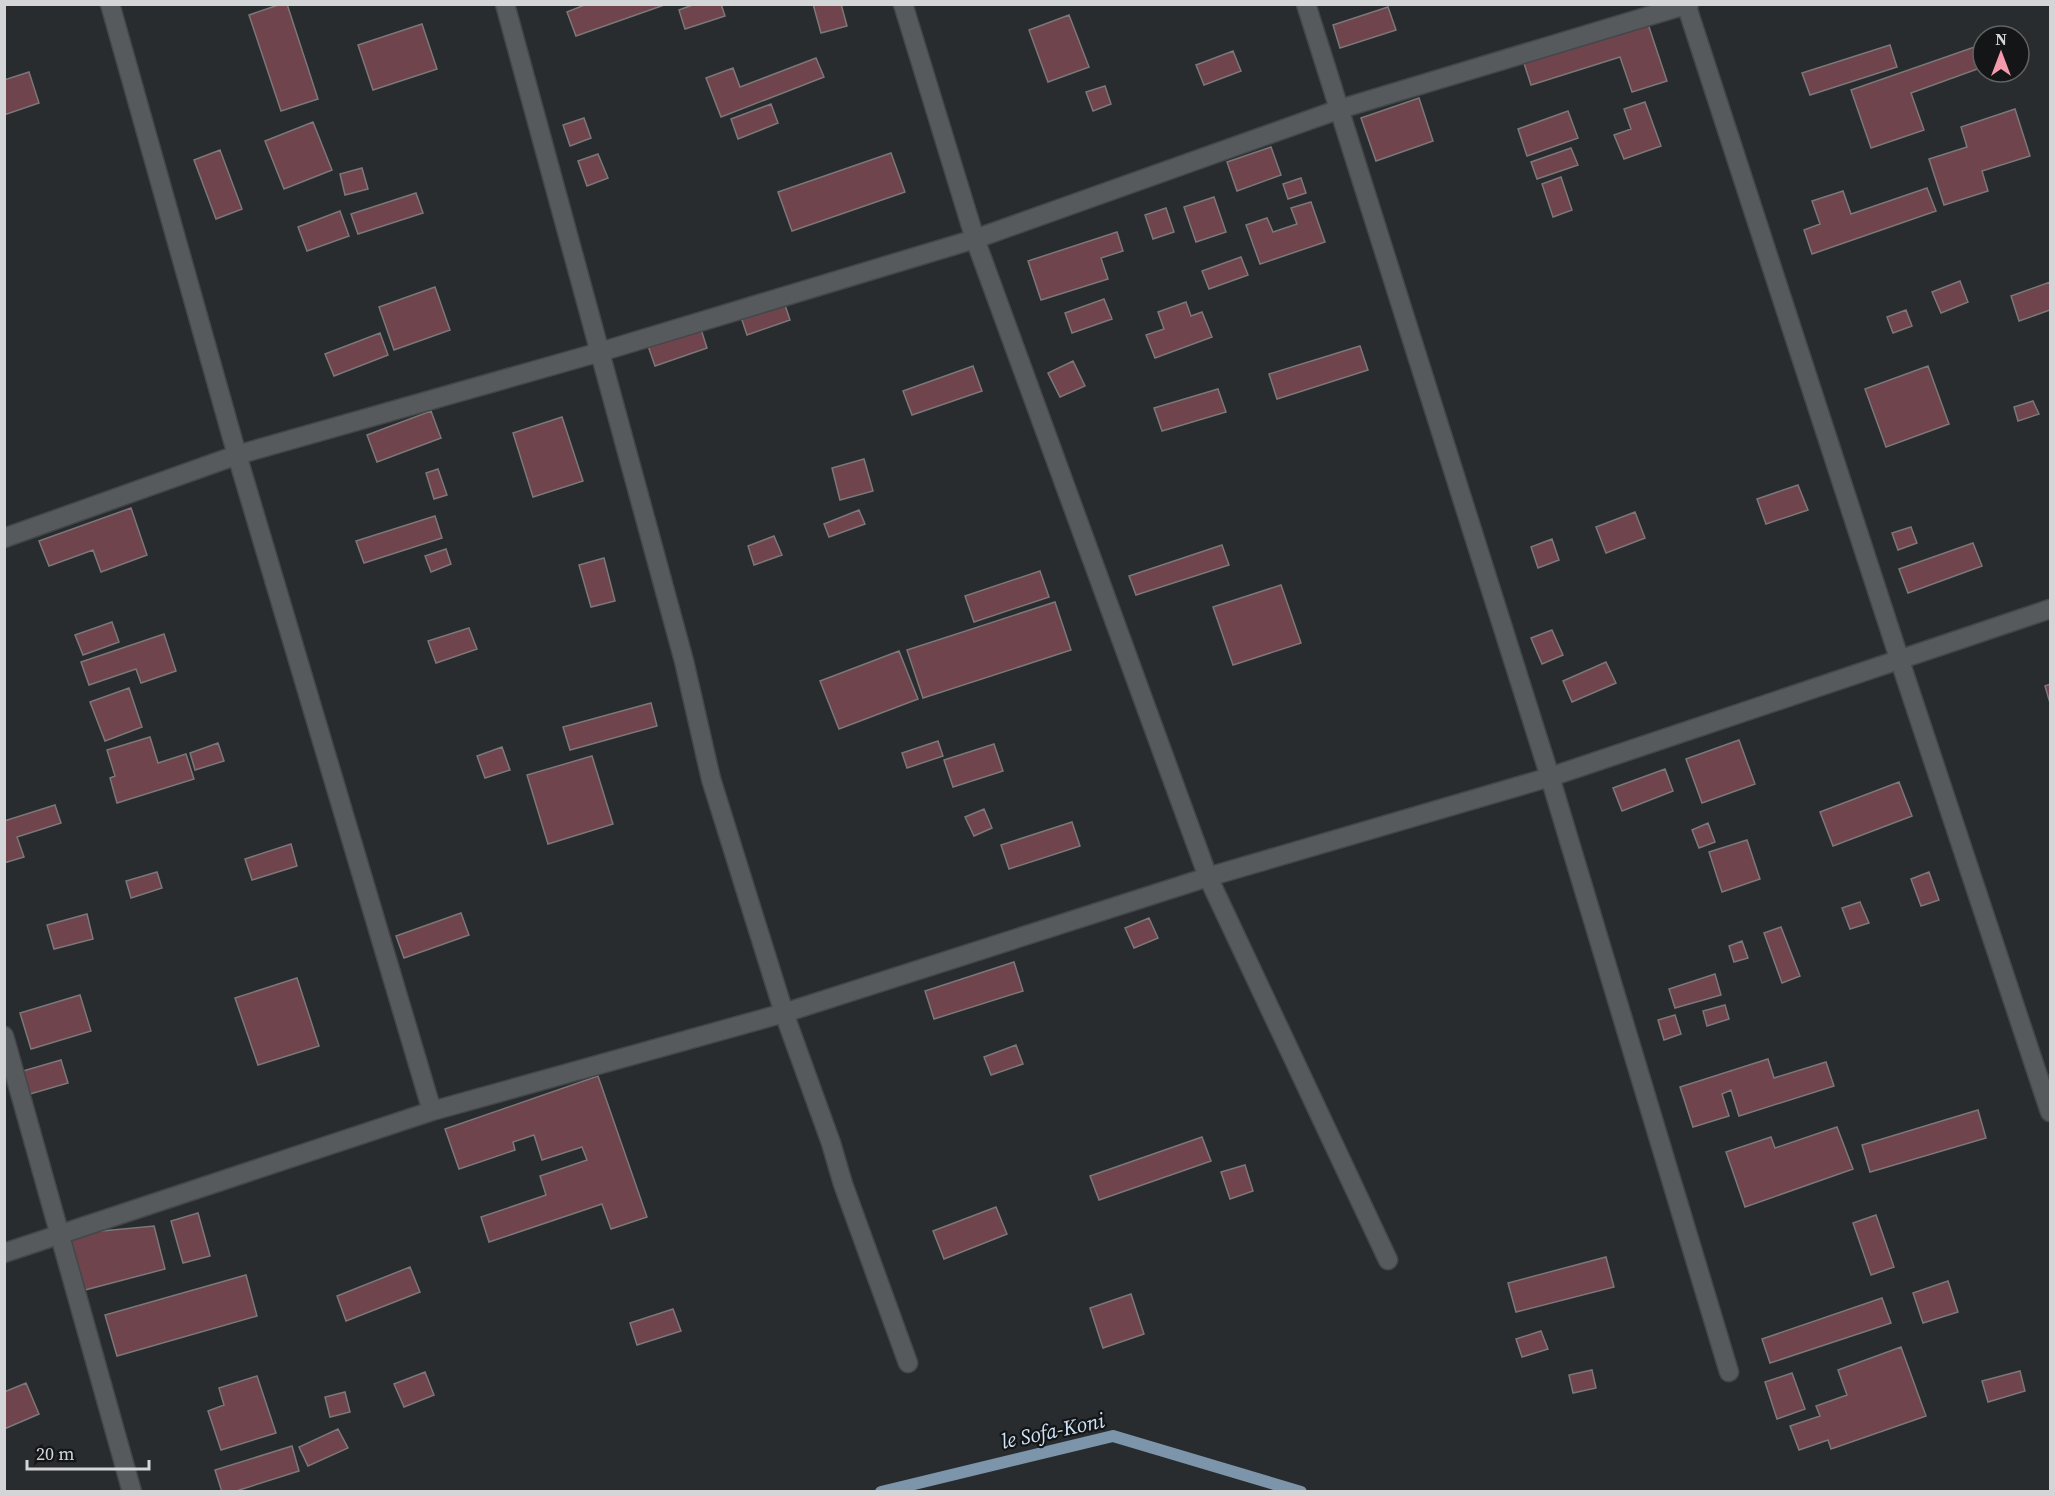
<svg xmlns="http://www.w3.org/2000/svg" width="2055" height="1496" viewBox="0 0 2055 1496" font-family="'Source Serif 4',serif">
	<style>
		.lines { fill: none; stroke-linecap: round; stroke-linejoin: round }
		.stream { stroke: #7d95ab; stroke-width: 12 }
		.building { fill: #6f444d; stroke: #7c7778; stroke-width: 1.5 }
		.minor-casing { stroke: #444749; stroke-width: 21 }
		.minor { stroke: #575a5d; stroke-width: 18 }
		.labels { text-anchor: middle; stroke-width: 4.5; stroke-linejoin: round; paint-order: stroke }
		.water-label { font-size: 21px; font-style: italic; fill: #cde3f7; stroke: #131516 }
	</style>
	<rect width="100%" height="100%" fill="#292c2f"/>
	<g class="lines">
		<path class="stream" d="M 881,1492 L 1113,1436 L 1301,1492"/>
	</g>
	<path class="building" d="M 281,4 L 287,4 L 318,99 L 281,111 L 249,15 Z
		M 587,4 L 667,4 L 576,36 L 567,12 Z
		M 695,4 L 721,4 L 725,16 L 685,29 L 679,10 Z
		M 813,4 L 841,4 L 847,26 L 821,33 Z
		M 1388,7 L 1396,30 L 1340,48 L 1333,25 Z
		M 1069,15 L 1089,67 L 1048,82 L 1029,30 Z
		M 1646,18 L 1667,81 L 1632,92 L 1620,57 L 1531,85 L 1522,57 Z
		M 422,24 L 437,69 L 373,90 L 358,45 Z
		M 1983,44 L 1983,67 L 1911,93 L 1924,130 L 1871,148 L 1851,90 Z
		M 1890,45 L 1897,67 L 1810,95 L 1802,73 Z
		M 1233,51 L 1241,71 L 1204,85 L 1196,65 Z
		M 816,58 L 824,77 L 721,117 L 706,78 L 733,68 L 740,87 Z
		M 29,72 L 39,103 L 4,115 L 4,80 Z
		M 1105,86 L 1111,104 L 1093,111 L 1086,92 Z
		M 1419,98 L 1433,141 L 1376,161 L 1361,118 Z
		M 1645,102 L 1661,146 L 1624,159 L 1614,135 L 1631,129 L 1624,109 Z
		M 771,104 L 778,123 L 738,139 L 731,119 Z
		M 2015,109 L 2030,156 L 1982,171 L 1988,191 L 1944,205 L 1929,159 L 1967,147 L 1961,127 Z
		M 1568,111 L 1578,138 L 1527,156 L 1518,129 Z
		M 584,118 L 591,138 L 570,146 L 563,125 Z
		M 313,122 L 332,170 L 284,189 L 265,141 Z
		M 1271,147 L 1281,175 L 1237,191 L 1227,162 Z
		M 1571,148 L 1578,165 L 1537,179 L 1531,162 Z
		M 220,150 L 242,209 L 216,219 L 194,160 Z
		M 891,153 L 905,192 L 792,231 L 778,192 Z
		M 598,154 L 608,178 L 587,186 L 578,161 Z
		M 362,168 L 368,189 L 345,195 L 340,174 Z
		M 1561,177 L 1572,210 L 1553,217 L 1542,184 Z
		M 1301,178 L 1306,193 L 1288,199 L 1283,184 Z
		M 1927,188 L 1936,211 L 1812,254 L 1804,230 L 1820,224 L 1812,201 L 1843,191 L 1851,214 Z
		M 416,193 L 423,213 L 358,234 L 351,214 Z
		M 1214,197 L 1226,232 L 1196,242 L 1184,207 Z
		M 1311,202 L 1325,242 L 1260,264 L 1246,225 L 1267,218 L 1273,232 L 1297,224 L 1291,208 Z
		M 1166,208 L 1174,232 L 1153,239 L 1145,215 Z
		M 340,211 L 349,236 L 307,251 L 298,227 Z
		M 1117,232 L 1123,251 L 1101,258 L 1108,279 L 1041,300 L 1028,261 Z
		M 1241,257 L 1248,275 L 1209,289 L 1202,271 Z
		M 1960,281 L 1968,302 L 1941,313 L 1932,292 Z
		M 2050,282 L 2050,310 L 2019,321 L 2011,296 Z
		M 435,287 L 450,330 L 394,350 L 379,307 Z
		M 783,299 L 790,320 L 747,335 L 740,314 Z
		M 1104,299 L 1112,319 L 1072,333 L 1065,313 Z
		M 1186,302 L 1191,316 L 1202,312 L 1212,337 L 1155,358 L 1146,335 L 1164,329 L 1158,312 Z
		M 1906,310 L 1912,326 L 1893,333 L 1887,317 Z
		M 699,323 L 707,348 L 655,366 L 646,340 Z
		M 380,333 L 388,355 L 334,376 L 325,354 Z
		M 1360,346 L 1368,370 L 1277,399 L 1269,374 Z
		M 1073,361 L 1085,386 L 1060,397 L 1048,373 Z
		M 973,366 L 982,391 L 912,415 L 903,391 Z
		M 1928,366 L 1949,424 L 1886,447 L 1865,389 Z
		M 1218,389 L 1226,412 L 1162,431 L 1154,408 Z
		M 2033,401 L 2039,414 L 2018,421 L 2014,407 Z
		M 431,411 L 441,438 L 377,462 L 367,435 Z
		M 562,417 L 583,481 L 533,497 L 513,433 Z
		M 864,459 L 873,491 L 840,500 L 832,468 Z
		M 438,469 L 447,495 L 434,499 L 426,473 Z
		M 1798,485 L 1808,510 L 1766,524 L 1757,499 Z
		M 131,508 L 147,555 L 101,572 L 93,550 L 49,566 L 39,541 Z
		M 859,510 L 865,524 L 829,537 L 824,524 Z
		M 1635,512 L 1645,538 L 1606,553 L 1596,527 Z
		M 435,516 L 442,538 L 364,563 L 356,541 Z
		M 1911,527 L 1917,543 L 1898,550 L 1892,533 Z
		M 774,536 L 782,555 L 754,565 L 748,546 Z
		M 1552,539 L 1559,560 L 1538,568 L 1531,547 Z
		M 1973,543 L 1982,566 L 1908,593 L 1899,569 Z
		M 1222,545 L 1229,565 L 1136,595 L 1129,576 Z
		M 446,549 L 451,564 L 431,572 L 425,556 Z
		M 604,558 L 615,601 L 591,607 L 579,565 Z
		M 1040,571 L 1049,597 L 974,622 L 965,596 Z
		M 1281,585 L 1301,643 L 1233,665 L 1213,607 Z
		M 1055,602 L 1071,650 L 923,698 L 907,650 Z
		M 112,622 L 119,642 L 83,655 L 75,635 Z
		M 469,628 L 477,649 L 436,663 L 428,641 Z
		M 1552,630 L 1563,655 L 1542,664 L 1531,638 Z
		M 164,634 L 176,671 L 141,683 L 136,669 L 89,685 L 81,662 Z
		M 899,651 L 918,699 L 839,729 L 820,681 Z
		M 1606,662 L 1616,683 L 1572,702 L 1563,681 Z
		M 2050,684 L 2050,703 L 2045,686 Z
		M 129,688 L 142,727 L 105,741 L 90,702 Z
		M 651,703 L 657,726 L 570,750 L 563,727 Z
		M 150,737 L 158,763 L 186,754 L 194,779 L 117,803 L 110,778 L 115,776 L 107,750 Z
		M 1739,740 L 1755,784 L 1702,803 L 1686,759 Z
		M 938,741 L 943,756 L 907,768 L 902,753 Z
		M 218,743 L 224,761 L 195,770 L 190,753 Z
		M 994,744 L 1003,771 L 953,787 L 944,760 Z
		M 502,747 L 510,770 L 485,778 L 477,756 Z
		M 592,756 L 613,824 L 548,844 L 527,775 Z
		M 1665,769 L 1673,791 L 1622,811 L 1613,788 Z
		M 1899,782 L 1912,816 L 1833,846 L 1820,812 Z
		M 55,805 L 61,823 L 17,837 L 24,857 L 4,863 L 4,821 Z
		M 984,809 L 992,828 L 974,836 L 965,817 Z
		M 1072,822 L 1080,846 L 1009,869 L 1001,845 Z
		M 1708,823 L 1715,842 L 1699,848 L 1692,830 Z
		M 1747,840 L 1760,879 L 1722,892 L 1709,852 Z
		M 291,844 L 297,866 L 252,880 L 245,859 Z
		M 157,872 L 162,888 L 131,898 L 126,881 Z
		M 1929,872 L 1939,900 L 1921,906 L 1911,879 Z
		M 1860,902 L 1869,923 L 1850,929 L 1842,908 Z
		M 461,913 L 469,935 L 404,958 L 396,936 Z
		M 87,914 L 93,939 L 54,949 L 47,925 Z
		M 1149,918 L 1158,938 L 1134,948 L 1125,928 Z
		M 1781,927 L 1800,976 L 1782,983 L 1764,933 Z
		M 1742,941 L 1748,958 L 1734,962 L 1729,946 Z
		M 1014,962 L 1023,991 L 934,1019 L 925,991 Z
		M 1715,974 L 1721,995 L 1675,1008 L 1669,989 Z
		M 297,978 L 319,1046 L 258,1065 L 235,998 Z
		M 80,995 L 91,1031 L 31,1049 L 20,1013 Z
		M 1725,1005 L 1729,1019 L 1707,1026 L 1703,1011 Z
		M 1675,1015 L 1681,1034 L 1664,1040 L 1658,1020 Z
		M 1016,1045 L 1023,1064 L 991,1075 L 984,1057 Z
		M 1768,1059 L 1774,1078 L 1826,1062 L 1834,1086 L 1739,1116 L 1731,1090 L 1722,1094 L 1729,1116 L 1693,1127 L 1680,1087 Z
		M 61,1060 L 68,1083 L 23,1096 L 16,1073 Z
		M 598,1076 L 647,1217 L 611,1229 L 602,1204 L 489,1242 L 481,1217 L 546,1195 L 540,1176 L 587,1160 L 582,1147 L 542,1160 L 534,1135 L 513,1142 L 515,1150 L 459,1169 L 445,1129 Z
		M 1978,1110 L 1986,1138 L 1870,1172 L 1862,1145 Z
		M 1837,1127 L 1853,1169 L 1745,1207 L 1726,1152 L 1771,1137 L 1775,1148 Z
		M 1202,1137 L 1211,1161 L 1099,1200 L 1090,1176 Z
		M 1245,1165 L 1253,1191 L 1230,1199 L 1221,1172 Z
		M 996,1207 L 1007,1234 L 944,1259 L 933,1231 Z
		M 198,1213 L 210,1256 L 183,1263 L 171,1221 Z
		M 1876,1215 L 1894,1267 L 1871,1275 L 1853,1223 Z
		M 154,1226 L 165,1269 L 81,1291 L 60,1235 Z
		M 1606,1257 L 1614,1287 L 1516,1312 L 1508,1283 Z
		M 410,1267 L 420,1292 L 346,1321 L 337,1296 Z
		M 246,1275 L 257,1316 L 117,1356 L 105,1315 Z
		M 1948,1281 L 1958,1312 L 1923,1323 L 1913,1293 Z
		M 1131,1294 L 1144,1334 L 1103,1348 L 1090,1308 Z
		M 1882,1298 L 1891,1323 L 1770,1363 L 1762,1339 Z
		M 673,1309 L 681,1331 L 637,1345 L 630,1323 Z
		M 1541,1331 L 1548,1349 L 1522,1357 L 1516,1339 Z
		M 1901,1347 L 1926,1416 L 1831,1449 L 1828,1440 L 1799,1450 L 1790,1426 L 1820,1416 L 1816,1406 L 1847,1395 L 1838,1370 Z
		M 1592,1370 L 1596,1388 L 1573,1393 L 1569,1375 Z
		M 2020,1371 L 2025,1391 L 1988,1402 L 1982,1381 Z
		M 425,1372 L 434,1395 L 404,1407 L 394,1384 Z
		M 1792,1373 L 1805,1409 L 1777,1419 L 1765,1382 Z
		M 257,1376 L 276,1433 L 221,1450 L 208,1411 L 224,1405 L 219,1388 Z
		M 26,1383 L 39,1414 L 4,1429 L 4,1392 Z
		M 345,1392 L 350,1412 L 330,1417 L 325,1397 Z
		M 338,1429 L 348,1448 L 308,1466 L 299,1447 Z
		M 292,1446 L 299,1471 L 233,1492 L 222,1492 L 215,1470 Z"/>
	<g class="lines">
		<g class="minor-casing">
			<path id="minor" d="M 110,4 L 237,455 L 432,1111
				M 505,4 L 684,661 L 711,779 L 784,1013 L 831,1143 L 843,1184 L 908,1363
				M 903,4 L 975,239 L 1208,877 L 1388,1260
				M 1306,4 L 1550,777 L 1729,1372
				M 1686,4 L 1900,661 L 2050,1112
				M 4,538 L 237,455 L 600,352 L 975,239 L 1340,109 L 1689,4
				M 4,1036 L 132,1492
				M 4,1253 L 432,1111 L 784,1013 L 1208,877 L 1550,777 L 2050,609"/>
		</g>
		<use href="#minor" class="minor"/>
	</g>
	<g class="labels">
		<g class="water-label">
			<text transform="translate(1053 1431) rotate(-12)" y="7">le Sofa-Koni</text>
		</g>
	</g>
	<rect width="2055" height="1496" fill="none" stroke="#d3d5d7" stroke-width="12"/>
	<g transform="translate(2001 54)"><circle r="28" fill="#131516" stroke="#606263" stroke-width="1.5"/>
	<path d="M0-4.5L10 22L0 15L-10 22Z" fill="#f39aac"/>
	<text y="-9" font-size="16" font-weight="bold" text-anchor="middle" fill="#d3d5d7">N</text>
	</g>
	<path d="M27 1460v9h122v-9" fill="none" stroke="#d3d5d7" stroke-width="3"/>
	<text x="36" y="1460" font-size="18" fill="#d3d5d7" stroke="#131516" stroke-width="4.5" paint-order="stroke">20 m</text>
</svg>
